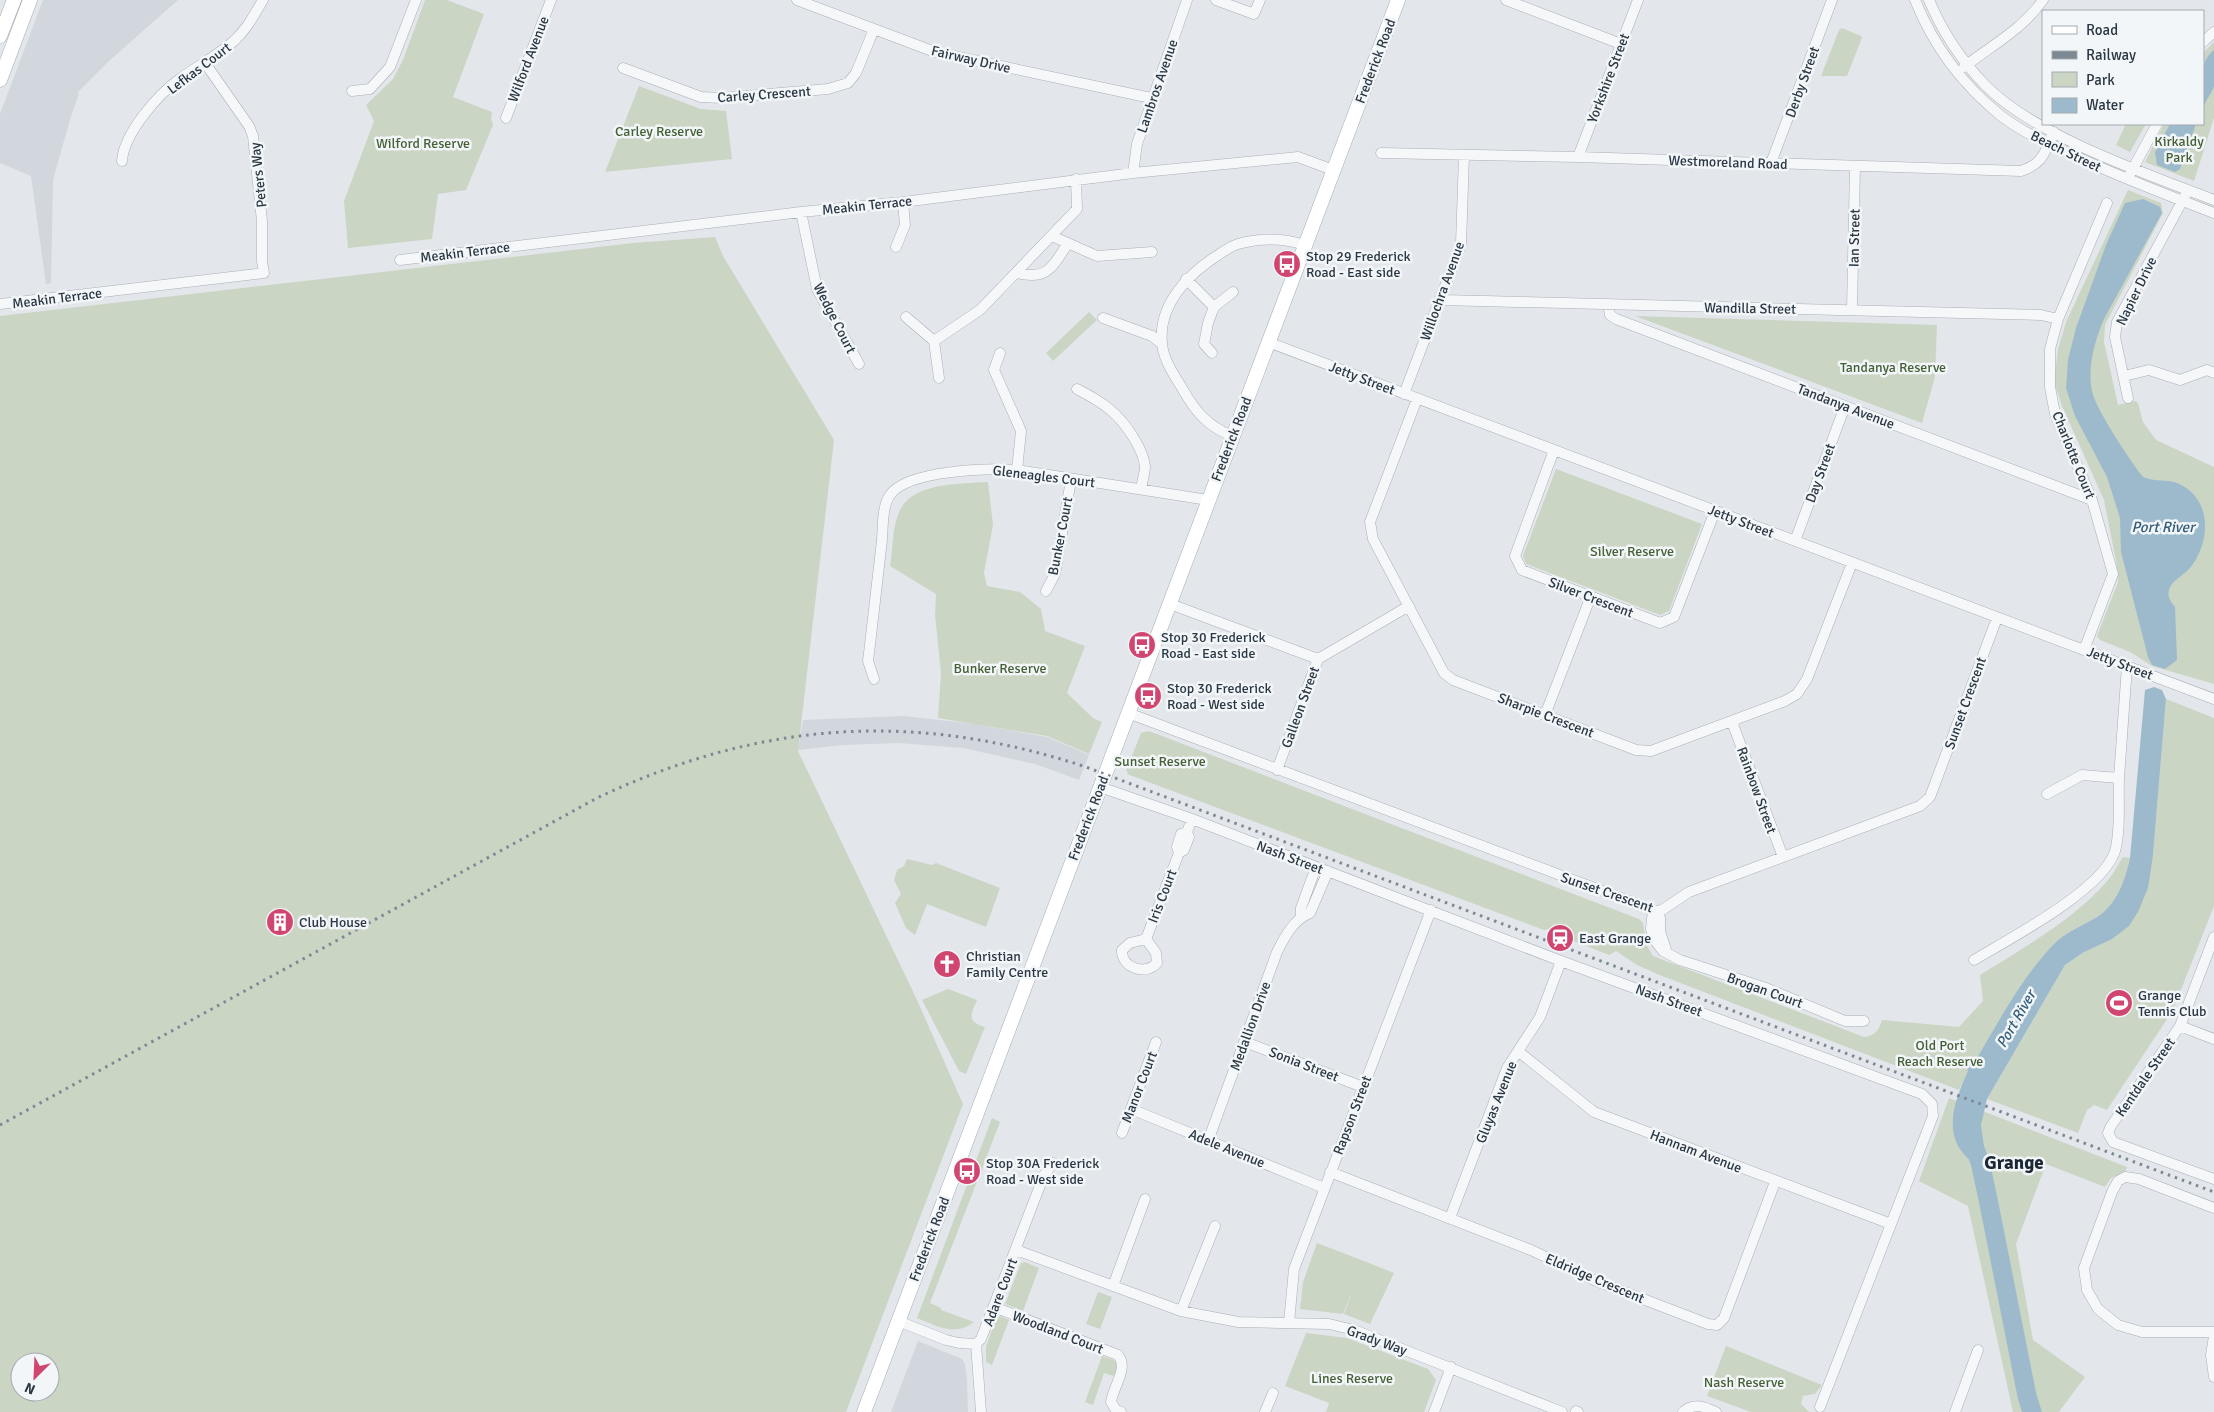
<svg xmlns="http://www.w3.org/2000/svg" width="2214" height="1412" viewBox="0 0 2214 1412" font-family="Signika,sans-serif">
	<style>
		.built { fill: #d1d7dd }
		.green { fill: #cbd5c4; fill-rule: evenodd }
		.water { fill: #9dbacc }
		.lines { fill: none; stroke-linecap: round; stroke-linejoin: round }
		.river { stroke: #9dbacc; stroke-width: 19 }
		.minor-casing { stroke: #a8afb6; stroke-width: 11 }
		.major-casing { stroke: #a2adb7; stroke-width: 15 }
		.minor { stroke: #f6f7f9; stroke-width: 10 }
		.major { stroke: #fff; stroke-width: 14 }
		.rail { stroke: #7c8995; stroke-width: 3; stroke-dasharray: 2.5 5; stroke-linecap: butt }
		.labels { text-anchor: middle; stroke-width: 5; stroke-linejoin: round; paint-order: stroke }
		.street-label { font-size: 14px; fill: #2a3744; stroke: #f3f6f8 }
		.park-label { font-size: 14px; fill: #456037; stroke: #f3f6f8 }
		.poi-label { font-size: 14px; fill: #2a3744; stroke: #f3f6f8; text-anchor: start }
		.water-label { font-size: 15px; font-style: italic; fill: #335c79; stroke: #f3f6f8 }
		.district-label { font-size: 19px; font-weight: bold; fill: #1c2835; stroke: #f3f6f8 }
	</style>
	<rect width="100%" height="100%" fill="#e3e7eb"/>
	<path class="built" d="M 43,0 L 178,0 L 109,61 L 77,93 L 79,94 L 71,116 L 53,180 L 51,283 L 46,284 L 31,176 L 0,163 L 0,114 Z
		M 904,716 L 975,724 L 1047,737 L 1089,755 L 1079,780 L 1035,764 L 963,748 L 898,743 L 843,745 L 798,750 L 803,720 Z
		M 918,1341 L 962,1359 L 965,1364 L 967,1380 L 968,1412 L 891,1412 Z"/>
	<path class="green" d="M 425,0 L 447,0 L 484,14 L 453,97 L 492,112 L 491,118 L 493,125 L 466,190 L 438,194 L 432,239 L 348,248 L 344,201 L 374,121 L 366,105 L 393,79 L 403,60 Z
		M 1842,28 L 1861,36 L 1862,38 L 1847,76 L 1821,76 L 1839,30 Z
		M 2214,42 L 2214,118 L 2194,181 L 2145,162 L 2164,124 L 2203,124 L 2203,53 Z
		M 639,86 L 701,109 L 726,111 L 732,159 L 605,172 Z
		M 2126,124 L 2146,124 L 2130,152 L 2116,145 Z
		M 2128,190 L 2161,203 L 2163,213 L 2105,325 L 2104,342 L 2118,405 L 2135,401 L 2138,403 L 2143,422 L 2156,440 L 2214,467 L 2214,684 L 2152,666 L 2130,652 L 2100,640 L 2097,636 L 2118,582 L 2117,566 L 2104,500 L 2062,406 L 2054,382 L 2058,349 L 2066,322 Z
		M 715,237 L 723,256 L 834,440 L 798,751 L 917,1000 L 963,1104 L 846,1412 L 0,1412 L 0,316 L 633,243 ZM 20,1362 L 50,1362 L 50,1392 L 20,1392 Z
		M 1089,312 L 1097,320 L 1053,361 L 1046,353 Z
		M 1635,316 L 1937,325 L 1935,377 L 1922,423 Z
		M 1556,469 L 1702,524 L 1669,611 L 1660,615 L 1526,564 L 1523,556 Z
		M 988,482 L 993,525 L 984,573 L 987,586 L 1020,592 L 1041,609 L 1045,631 L 1085,646 L 1067,693 L 1093,718 L 1102,722 L 1089,754 L 1047,736 L 938,718 L 941,673 L 935,615 L 936,594 L 890,566 C 893,550 892,530 898,515 C 908,482 959,484 988,482 Z
		M 2166,699 L 2214,718 L 2214,906 L 2173,1010 L 2107,1110 L 2094,1105 L 2087,1110 L 2078,1133 L 1987,1099 L 2065,965 L 2084,952 L 2153,855 Z
		M 1149,731 L 1639,919 L 1643,923 L 1646,944 L 1653,956 L 1864,1037 C 1875,1036 1879,1030 1882,1020 L 1959,1027 L 1983,1001 L 1980,975 C 2024,947 2074,920 2108,880 C 2114,873 2118,864 2123,857 L 2130,858 C 2125,880 2117,904 2097,917 C 2082,926 2065,932 2052,946 C 2029,971 2011,1001 1994,1030 C 1982,1050 1969,1069 1959,1090 L 1657,974 L 1637,965 L 1616,951 L 1609,955 L 1571,940 L 1567,934 L 1554,928 L 1544,930 L 1127,774 L 1128,772 L 1126,771 L 1141,733 Z
		M 907,859 L 932,865 L 936,863 L 1000,888 L 986,927 L 927,904 L 915,935 L 906,928 L 895,903 L 901,894 L 894,880 L 897,870 L 904,866 Z
		M 948,989 L 977,1000 C 971,1014 966,1022 985,1027 L 966,1074 L 959,1071 L 922,1000 Z
		M 1949,1098 L 2127,1167 L 2125,1172 L 2111,1178 L 2105,1187 L 2046,1164 L 2016,1244 L 2033,1340 L 2085,1377 L 2059,1412 L 2013,1412 L 1968,1206 L 1919,1181 Z
		M 992,1118 L 1000,1122 L 930,1303 L 941,1308 L 941,1310 L 974,1322 C 955,1337 937,1326 917,1318 Z
		M 1317,1243 L 1364,1261 L 1358,1278 L 1364,1261 L 1394,1273 L 1370,1324 L 1344,1314 L 1353,1289 L 1343,1314 L 1300,1309 L 1303,1282 Z
		M 1025,1262 L 1039,1268 L 1023,1311 L 1005,1304 L 1021,1263 Z
		M 1098,1292 L 1112,1297 L 1100,1329 L 1086,1324 Z
		M 1000,1316 L 1009,1320 L 992,1365 L 986,1362 L 986,1347 L 996,1318 Z
		M 1306,1333 L 1347,1338 L 1428,1369 L 1436,1380 L 1424,1412 L 1326,1412 L 1329,1403 L 1285,1386 Z
		M 1726,1346 L 1822,1385 L 1815,1394 L 1803,1396 L 1801,1404 L 1809,1412 L 1751,1412 L 1707,1396 Z
		M 1102,1356 L 1116,1361 L 1118,1366 L 1114,1376 L 1104,1373 L 1093,1405 L 1085,1402 Z"/>
	<path class="water" d="M 2214,50 L 2214,87 L 2203,107 C 2203,88 2197,63 2214,50 Z
		M 2170,124 L 2196,124 L 2180,169 L 2175,172 L 2157,165 L 2155,152 Z
		M 2143,199 L 2160,207 L 2162,213 L 2104,319 C 2095,340 2087,367 2092,391 C 2095,408 2131,462 2143,477 C 2154,482 2166,479 2177,483 C 2213,498 2211,542 2190,568 C 2184,575 2171,581 2169,590 C 2167,597 2171,602 2175,607 L 2177,660 L 2165,669 L 2152,665 L 2148,657 L 2121,552 L 2120,518 L 2107,477 L 2075,416 L 2066,388 L 2068,360 L 2076,328 L 2106,245 L 2125,203 Z
		M 2154,687 L 2162,690 L 2166,699 L 2153,855 L 2148,888 L 2138,912 L 2129,926 L 2112,939 L 2084,952 L 2065,965 L 1987,1099 L 1981,1125 L 1986,1161 L 1973,1163 C 1969,1159 1963,1154 1960,1149 C 1944,1125 1958,1093 1968,1071 L 1966,1066 L 1971,1062 L 1974,1063 C 1998,1023 2020,980 2052,946 C 2065,932 2082,926 2097,917 C 2117,904 2125,880 2130,858 L 2145,690 Z"/>
	<g class="lines">
		<path class="river" d="M 1971,1139 L 1980,1162 L 1988,1199 L 2027,1396 L 2032,1412"/>
		<g class="minor-casing">
			<path id="minor" d="M 797,0 L 935,52 L 1151,98
				M 1216,0 L 1254,14 L 1260,0
				M 1506,0 L 1621,44
				M 1915,0 C 1933,45 1963,85 2000,115 C 2020,131 2044,141 2066,152 C 2115,175 2164,194 2214,213
				M 1929,0 C 1942,31 1961,60 1985,85 C 2035,136 2147,174 2214,200
				M 2203,42 L 2214,32
				M 1964,67 C 1991,46 2023,29 2043,0
				M 623,68 L 701,97 L 722,98 L 828,89 L 848,83 L 856,73 L 874,29
				M 352,91 L 370,89 L 390,67 L 416,0
				M 506,118 L 551,0
				M 1381,153 L 1578,157 L 2021,171 C 2044,163 2044,153 2054,132
				M 1578,157 L 1638,0
				M 122,161 C 124,133 158,94 181,78 C 198,66 218,55 234,41 C 247,29 254,15 263,0
				M 1771,163 L 1832,0
				M 1133,173 L 1137,144 L 1187,0
				M 2130,174 L 2157,124
				M 801,212 L 817,289 L 859,364
				M 1052,236 L 1097,256 L 1152,252
				M 896,247 L 905,225 L 903,202
				M 400,260 L 801,212 L 903,202 L 1133,173 L 1298,157 L 1333,170
				M 1017,273 C 1048,281 1053,266 1068,243
				M 1186,279 L 1214,307 L 1208,323 L 1204,344 L 1212,353
				M 1441,300 L 2041,315 L 2058,319
				M 0,304 L 264,273 L 262,261 L 262,221 L 253,136 L 249,126 L 205,63
				M 1608,304 L 1610,315 L 1616,319 L 2092,500
				M 1214,307 L 1233,292
				M 1852,310 L 1855,166
				M 906,317 L 934,341 L 939,378
				M 1103,318 L 1152,336 L 1162,344
				M 934,341 L 980,310 L 1077,209 L 1076,179
				M 1268,342 L 2214,699
				M 1000,353 L 994,370 L 1021,431 L 1017,470
				M 2124,376 L 2149,370 L 2180,380 L 2207,370 L 2214,373
				M 1077,389 C 1104,403 1119,413 1135,440 C 1139,447 1144,457 1145,466 C 1145,473 1142,482 1141,489
				M 1404,394 L 1461,244 L 1464,155
				M 2128,398 L 2115,337 L 2117,322 L 2185,196
				M 1417,399 L 1370,522 L 1373,539 L 1444,673 L 1453,680 L 1636,750 L 1651,751 L 1785,701 L 1797,694 L 1807,679 L 1852,563
				M 1232,436 C 1207,426 1195,411 1182,388 C 1174,375 1163,359 1162,343 C 1158,305 1188,274 1218,255 C 1224,251 1231,246 1238,244 C 1260,238 1283,238 1305,245
				M 1554,450 L 1515,556 L 1522,570 L 1660,623 L 1674,617 L 1715,511
				M 1795,541 L 1845,406
				M 1046,591 L 1055,574 L 1071,480
				M 1170,604 L 1318,659
				M 2084,650 L 2113,574 L 2092,500 L 2055,414 L 2050,387 L 2050,349 L 2058,319 L 2107,203
				M 874,679 L 868,661 C 873,621 877,581 882,540 C 883,527 882,506 890,495 C 907,470 989,468 1017,470 L 1208,500
				M 1128,713 L 1656,911 L 1662,910 L 1689,892 L 1920,806 L 1930,797 L 1997,618
				M 1545,715 L 1591,596
				M 1732,722 L 1783,857
				M 1277,770 L 1318,659 L 1409,606
				M 2119,778 L 2127,666
				M 1100,787 L 1192,819 L 1561,961 L 1922,1094 L 1932,1104 L 1933,1116 L 1820,1407
				M 1179,853 L 1184,850 L 1189,837 L 1187,832
				M 1301,916 L 1301,908 L 1316,867
				M 2214,937 L 2180,1026 L 2111,1126 L 2108,1133 L 2113,1142 L 2214,1179
				M 1146,939 L 1179,853 L 1177,847 L 1181,834 L 1187,832 L 1192,819
				M 1146,939 L 1156,953 L 1157,963 C 1146,976 1121,968 1122,950 L 1130,943 Z
				M 1667,953 L 1660,931 L 1660,918 L 1656,911 L 1652,918 L 1651,929 L 1655,941 L 1663,951 L 1680,960 L 1766,988 L 1845,1021 L 1864,1021
				M 1974,960 C 2009,939 2103,890 2115,851 C 2121,831 2118,799 2119,778 L 2082,775 L 2047,794
				M 2180,1026 L 2214,1039
				M 1245,1042 L 1363,1087
				M 1518,1051 L 1594,1112 L 1891,1224
				M 1131,1109 L 1324,1188
				M 1122,1133 L 1156,1042
				M 1208,1141 L 1277,952 C 1285,936 1294,919 1310,913 L 1328,871
				M 1330,1172 L 1531,1250 L 1596,1281 L 1708,1324 L 1717,1325 L 1724,1318 L 1775,1182
				M 2214,1208 L 2139,1179 L 2125,1177 L 2118,1181 L 2112,1192 L 2084,1268 L 2087,1290 L 2098,1309 L 2118,1325 L 2142,1332 L 2214,1332
				M 1450,1218 L 1507,1068 L 1540,1017 L 1561,961
				M 1016,1250 L 1181,1311 L 1238,1322 L 1329,1324 L 1354,1330 L 1562,1412
				M 1113,1286 L 1145,1199
				M 994,1307 L 1118,1355 C 1129,1368 1113,1387 1111,1402 L 1116,1410 L 1121,1412
				M 1181,1311 L 1215,1226
				M 898,1321 L 946,1340 L 959,1343 L 976,1344 L 981,1339 L 1044,1175 L 1053,1163
				M 1289,1323 L 1294,1269 L 1431,910
				M 2214,1336 L 2211,1355 L 2214,1377
				M 976,1344 L 981,1412
				M 1576,1411 L 1578,1412
				M 1265,1412 L 1273,1393
				M 1434,1412 L 1451,1367
				M 1683,1412 C 1694,1402 1705,1407 1716,1412
				M 1955,1412 L 1978,1350"/>
		</g>
		<g class="major-casing">
			<path id="major" d="M 0,36 L 14,0
				M 0,80 L 30,0
				M 864,1412 L 1398,0"/>
		</g>
		<use href="#minor" class="minor"/>
		<use href="#major" class="major"/>
		<path class="rail" d="M 0,1125 L 597,798 C 760,721 914,710 1086,767 L 2214,1192"/>
	</g>
	<defs>
		<g id="bus-disc" transform="scale(1.4375)"><circle r="9.5" fill="#d14670" stroke="#f3f6f8"/><path d="M-5-6H5V4H4V6H2V4H-2V6H-4V4H-5ZM-3.5-4V0h7V-4ZM-3.5 1.2v1.5H-2V1.2ZM2 1.2v1.5H3.5V1.2Z" fill="#fff"/></g>
		<g id="building-disc" transform="scale(1.4375)"><circle r="9.5" fill="#d14670" stroke="#f3f6f8"/><path d="M-4-6H4V6H1V3H-1V6H-4ZM-2.5-4.3h1.7v1.8h-1.7ZM.8-4.3h1.7v1.8H.8ZM-2.5-1h1.7V.8h-1.7ZM.8-1h1.7V.8H.8Z" fill="#fff"/></g>
		<g id="station-disc" transform="scale(1.4375)"><circle r="9.5" fill="#d14670" stroke="#f3f6f8"/><path d="M-3-6H3Q5-6 5-4V2Q5 4 3 4L4.5 6H3L1.5 4h-3L-3 6H-4.5L-3 4Q-5 4-5 2V-4Q-5-6-3-6ZM-3.5-4v3h7v-3ZM-3.5 1v1.5H-2V1ZM2 1v1.5H3.5V1Z" fill="#fff"/></g>
		<g id="church-disc" transform="scale(1.4375)"><circle r="9.5" fill="#d14670" stroke="#f3f6f8"/><path d="M-1.2-6h2.4v3.5h3.3v2.4h-3.3V6h-2.4V-.1h-3.3v-2.4h3.3Z" fill="#fff"/></g>
		<g id="stadium-disc" transform="scale(1.4375)"><circle r="9.5" fill="#d14670" stroke="#f3f6f8"/><path d="M0-5a6.5 5 0 1 0 0 10a6.5 5 0 1 0 0-10ZM-3.5-1.8h7v3.6h-7Z" fill="#fff"/></g>
	</defs>
	<g fill-rule="evenodd">
		<use href="#bus-disc" x="1287" y="264"/>
		<use href="#bus-disc" x="1142" y="645"/>
		<use href="#bus-disc" x="1148" y="696"/>
		<use href="#building-disc" x="280" y="922"/>
		<use href="#station-disc" x="1560" y="938"/>
		<use href="#church-disc" x="947" y="964"/>
		<use href="#stadium-disc" x="2119" y="1003"/>
		<use href="#bus-disc" x="967" y="1171"/>
	</g>
	<g class="labels">
		<g class="street-label">
			<text transform="translate(528 59) rotate(-69)" y="5">Wilford Avenue</text>
			<text transform="translate(971 59) rotate(13)" y="5">Fairway Drive</text>
			<text transform="translate(1375 61) rotate(-69)" y="5">Frederick Road</text>
			<text transform="translate(199 68) rotate(-37)" y="5">Lefkas Court</text>
			<text transform="translate(1608 78) rotate(-69)" y="5">Yorkshire Street</text>
			<text transform="translate(1802 82) rotate(-70)" y="5">Derby Street</text>
			<text transform="translate(1157 86) rotate(-71)" y="5">Lambros Avenue</text>
			<text transform="translate(764 94) rotate(-4)" y="5">Carley Crescent</text>
			<text transform="translate(2066 151) rotate(26)" y="5">Beach Street</text>
			<text transform="translate(1728 162) rotate(2)" y="5">Westmoreland Road</text>
			<text transform="translate(258 175) rotate(-96)" y="5">Peters Way</text>
			<text transform="translate(867 205) rotate(-6)" y="5">Meakin Terrace</text>
			<text transform="translate(1854 238) rotate(-89)" y="5">Ian Street</text>
			<text transform="translate(465 252) rotate(-7)" y="5">Meakin Terrace</text>
			<text transform="translate(1442 291) rotate(-70)" y="5">Willochra Avenue</text>
			<text transform="translate(2136 291) rotate(-64)" y="5">Napier Drive</text>
			<text transform="translate(57 298) rotate(-7)" y="5">Meakin Terrace</text>
			<text transform="translate(1750 308) rotate(1)" y="5">Wandilla Street</text>
			<text transform="translate(835 318) rotate(63)" y="5">Wedge Court</text>
			<text transform="translate(1362 378) rotate(21)" y="5">Jetty Street</text>
			<text transform="translate(1846 406) rotate(21)" y="5">Tandanya Avenue</text>
			<text transform="translate(1231 439) rotate(-69)" y="5">Frederick Road</text>
			<text transform="translate(2074 455) rotate(68)" y="5">Charlotte Court</text>
			<text transform="translate(1820 473) rotate(-70)" y="5">Day Street</text>
			<text transform="translate(1044 476) rotate(7)" y="5">Gleneagles Court</text>
			<text transform="translate(1741 521) rotate(21)" y="5">Jetty Street</text>
			<text transform="translate(1060 536) rotate(-79)" y="5">Bunker Court</text>
			<text transform="translate(1591 597) rotate(21)" y="5">Silver Crescent</text>
			<text transform="translate(2120 663) rotate(21)" y="5">Jetty Street</text>
			<text transform="translate(1965 703) rotate(-70)" y="5">Sunset Crescent</text>
			<text transform="translate(1300 707) rotate(-70)" y="5">Galleon Street</text>
			<text transform="translate(1546 715) rotate(21)" y="5">Sharpie Crescent</text>
			<text transform="translate(1757 790) rotate(70)" y="5">Rainbow Street</text>
			<text transform="translate(1088 818) rotate(-69)" y="5">Frederick Road</text>
			<text transform="translate(1290 857) rotate(21)" y="5">Nash Street</text>
			<text transform="translate(1607 892) rotate(19)" y="5">Sunset Crescent</text>
			<text transform="translate(1162 896) rotate(-69)" y="5">Iris Court</text>
			<text transform="translate(1765 990) rotate(20)" y="5">Brogan Court</text>
			<text transform="translate(1669 1000) rotate(20)" y="5">Nash Street</text>
			<text transform="translate(1250 1026) rotate(-70)" y="5">Medallion Drive</text>
			<text transform="translate(1304 1064) rotate(21)" y="5">Sonia Street</text>
			<text transform="translate(2145 1077) rotate(-55)" y="5">Kentdale Street</text>
			<text transform="translate(1139 1087) rotate(-69)" y="5">Manor Court</text>
			<text transform="translate(1496 1102) rotate(-68)" y="5">Gluyas Avenue</text>
			<text transform="translate(1352 1115) rotate(-69)" y="5">Rapson Street</text>
			<text transform="translate(1227 1148) rotate(22)" y="5">Adele Avenue</text>
			<text transform="translate(1696 1151) rotate(21)" y="5">Hannam Avenue</text>
			<text transform="translate(929 1239) rotate(-69)" y="5">Frederick Road</text>
			<text transform="translate(1595 1278) rotate(23)" y="5">Eldridge Crescent</text>
			<text transform="translate(1000 1292) rotate(-69)" y="5">Adare Court</text>
			<text transform="translate(1058 1332) rotate(21)" y="5">Woodland Court</text>
			<text transform="translate(1377 1340) rotate(20)" y="5">Grady Way</text>
		</g>
		<g class="park-label">
			<text x="659" y="136">Carley Reserve</text>
			<text x="2179" y="146">Kirkaldy<tspan x="2179" dy="16">Park</tspan></text>
			<text x="423" y="148">Wilford Reserve</text>
			<text x="1893" y="372">Tandanya Reserve</text>
			<text x="1632" y="556">Silver Reserve</text>
			<text x="1000" y="673">Bunker Reserve</text>
			<text x="1160" y="766">Sunset Reserve</text>
			<text x="1940" y="1050">Old Port<tspan x="1940" dy="16">Reach Reserve</tspan></text>
			<text x="1352" y="1383">Lines Reserve</text>
			<text x="1744" y="1387">Nash Reserve</text>
		</g>
		<g class="poi-label">
			<text x="1306" y="261">Stop 29 Frederick<tspan x="1306" dy="16">Road - East side</tspan></text>
			<text x="1161" y="642">Stop 30 Frederick<tspan x="1161" dy="16">Road - East side</tspan></text>
			<text x="1167" y="693">Stop 30 Frederick<tspan x="1167" dy="16">Road - West side</tspan></text>
			<text x="299" y="927">Club House</text>
			<text x="1579" y="943">East Grange</text>
			<text x="966" y="961">Christian<tspan x="966" dy="16">Family Centre</tspan></text>
			<text x="2138" y="1000">Grange<tspan x="2138" dy="16">Tennis Club</tspan></text>
			<text x="986" y="1168">Stop 30A Frederick<tspan x="986" dy="16">Road - West side</tspan></text>
		</g>
		<g class="water-label">
			<text x="2163" y="532">Port River</text>
			<text transform="translate(2016 1019) rotate(-60)" y="5">Port River</text>
		</g>
		<g class="district-label">
			<text x="2014" y="1169">Grange</text>
		</g>
	</g>
	<rect x="2042" y="10" width="162" height="115" fill="#f3f6f8" stroke="#a3aab0"/>
	<rect x="2052" y="26" width="25" height="8" fill="#ffffff" stroke="#a3aab0"/>
	<text x="2086" y="35" font-size="15" fill="#2a3744">Road</text>
	<rect x="2052" y="51" width="25" height="8" fill="#7c8995" stroke="#a3aab0"/>
	<text x="2086" y="60" font-size="15" fill="#2a3744">Railway</text>
	<rect x="2052" y="72" width="25" height="15" fill="#cbd5c4" stroke="#a3aab0"/>
	<text x="2086" y="85" font-size="15" fill="#2a3744">Park</text>
	<rect x="2052" y="98" width="25" height="15" fill="#9dbacc" stroke="#a3aab0"/>
	<text x="2086" y="110" font-size="15" fill="#2a3744">Water</text>
	<g transform="translate(35 1377) rotate(204)"><circle r="24" fill="#f3f6f8" stroke="#a3aab0"/>
	<path d="M0-4L9 19L0 12L-9 19Z" fill="#d14670"/>
	<text y="-8" font-size="14" font-weight="bold" text-anchor="middle" fill="#2a3744">N</text>
	</g>
</svg>
